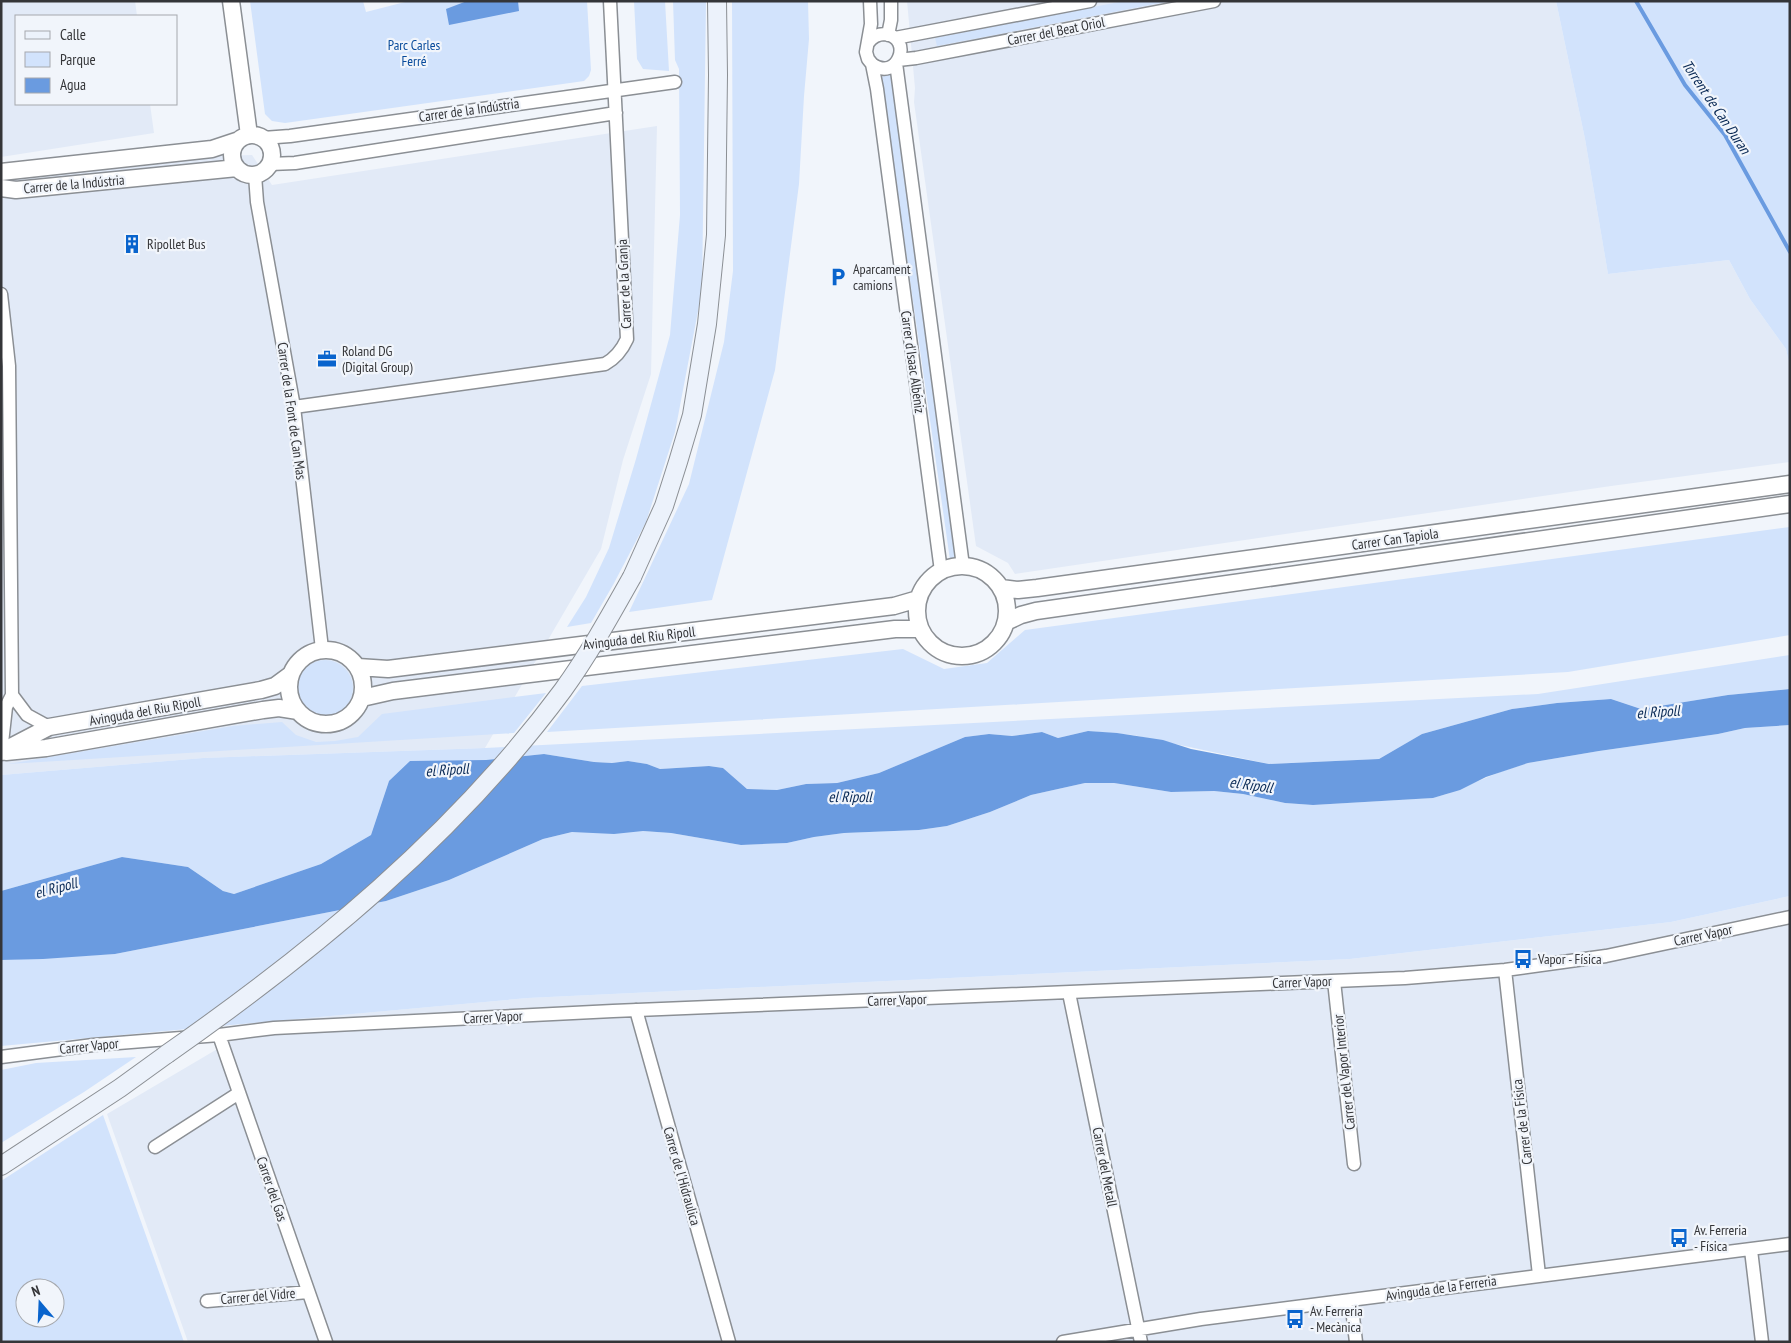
<svg xmlns="http://www.w3.org/2000/svg" width="1791" height="1343" viewBox="0 0 1791 1343" font-family="'PT Sans Narrow',sans-serif">
	<style>
		.built { fill: #e2eaf7 }
		.green { fill: #d2e3fc; fill-rule: evenodd }
		.water { fill: #6a9be0 }
		.lines { fill: none; stroke-linecap: round; stroke-linejoin: round }
		.stream { stroke: #6a9be0; stroke-width: 4 }
		.minor-casing { stroke: #8b8f94; stroke-width: 15 }
		.tertiary-casing { stroke: #8b8f94; stroke-width: 19 }
		.secondary-casing { stroke: #8b8f94; stroke-width: 20 }
		.minor { stroke: #fff; stroke-width: 12 }
		.tertiary { stroke: #fff; stroke-width: 16 }
		.secondary { stroke: #ecf2fb; stroke-width: 18 }
		.secondary-bridge-casing { stroke: #8b8f94; stroke-width: 20; stroke-linecap: butt }
		.secondary-bridge { stroke: #ecf2fb; stroke-width: 18 }
		.labels { text-anchor: middle; stroke-width: 4.5; stroke-linejoin: round; paint-order: stroke }
		.street-label { font-size: 14px; fill: #343538; stroke: #f1f5fb }
		.park-label { font-size: 14px; fill: #074a9b; stroke: #f1f5fb }
		.poi-label { font-size: 14px; fill: #343538; stroke: #f1f5fb; text-anchor: start }
		.water-label { font-size: 15px; font-style: italic; fill: #082854; stroke: #f1f5fb }
	</style>
	<rect width="100%" height="100%" fill="#f1f5fb"/>
	<path class="built" d="M 1,1 L 135,1 L 137,16 L 16,16 L 16,104 L 150,104 L 154,133 L 1,157 Z
		M 907,1 L 1556,1 L 1585,139 L 1608,274 L 1729,260 L 1750,299 L 1786,349 L 1790,367 L 1790,462 L 1611,486 L 1015,574 L 1008,563 L 976,546 L 914,102 L 915,88 Z
		M 657,126 L 651,374 L 623,460 L 601,549 L 485,748 L 203,758 L 1,775 L 1,169 L 15,175 L 130,166 L 219,156 L 252,155 L 272,185 Z
		M 1790,896 L 1790,1342 L 188,1342 L 107,1114 L 263,1022 L 528,998 L 1350,959 L 1671,922 Z"/>
	<path class="green" d="M 250,1 L 363,1 L 366,12 L 409,1 L 587,1 L 591,70 L 589,76 L 584,81 L 285,123 L 272,121 L 265,114 Z
		M 634,1 L 665,1 L 669,71 L 643,69 L 637,59 Z
		M 673,1 L 706,1 L 702,290 L 675,432 L 646,522 L 613,585 L 591,623 L 567,627 L 586,597 L 609,548 L 636,459 L 670,335 L 680,215 L 679,69 L 675,60 Z
		M 732,1 L 808,1 L 809,39 L 804,96 L 799,184 L 775,370 L 712,600 L 629,612 L 689,484 L 724,342 L 733,271 Z
		M 1124,1 L 1171,1 L 937,46 L 935,38 Z
		M 1556,1 L 1790,1 L 1790,367 L 1786,349 L 1750,299 L 1729,260 L 1608,274 L 1585,139 Z
		M 895,73 L 959,560 L 950,560 L 881,77 Z
		M 1790,527 L 1790,635 L 1568,672 L 547,732 L 582,686 L 903,649 L 944,669 L 987,663 L 1025,630 Z
		M 1790,655 L 1790,689 L 1728,695 L 1641,709 L 1611,699 L 1557,703 L 1512,709 L 1422,734 L 1379,759 L 1269,764 L 1133,735 L 1088,731 L 1058,738 L 1042,732 L 1012,736 L 989,734 L 965,737 L 879,773 L 837,783 L 806,784 L 777,790 L 747,789 L 723,768 L 709,766 L 660,769 L 647,764 L 628,761 L 612,763 L 594,762 L 544,754 L 486,760 L 389,781 L 371,835 L 321,864 L 234,894 L 223,891 L 188,867 L 122,857 L 1,891 L 1,775 L 203,758 L 485,748 L 1538,694 Z
		M297 688a28 28 0 1 1 56 0a28 28 0 1 1-56 0Z
		M 546,693 L 514,733 L 8,764 L 233,726 L 282,722 L 296,735 L 316,742 L 335,741 L 358,737 L 382,714 Z
		M 1790,725 L 1790,896 L 1671,922 L 1350,959 L 528,998 L 1,1046 L 1,960 L 115,954 L 386,901 L 449,880 L 543,839 L 572,832 L 643,831 L 671,833 L 741,845 L 787,843 L 814,837 L 844,833 L 919,830 L 947,826 L 990,812 L 1031,795 L 1085,783 L 1114,783 L 1171,792 L 1214,791 L 1243,794 L 1285,803 L 1313,805 L 1432,798 L 1447,794 L 1500,772 L 1528,763 L 1599,751 L 1718,734 L 1745,728 Z
		M 136,1057 L 84,1092 L 1,1143 L 1,1070 L 36,1063 Z
		M 103,1115 L 184,1342 L 1,1342 L 1,1181 ZM 25,1288 L 55,1288 L 55,1318 L 25,1318 Z"/>
	<path class="water" d="M 467,1 L 518,1 L 519,11 L 449,25 L 446,9 Z
		M 1790,689 L 1790,725 L 1745,728 L 1718,734 L 1599,751 L 1528,763 L 1486,777 L 1460,790 L 1433,798 L 1313,805 L 1285,803 L 1243,794 L 1214,791 L 1171,792 L 1114,783 L 1085,783 L 1031,795 L 990,812 L 947,826 L 919,830 L 844,833 L 814,837 L 787,843 L 741,845 L 671,833 L 643,831 L 614,834 L 572,832 L 543,839 L 449,880 L 386,901 L 115,954 L 43,959 L 1,960 L 1,891 L 122,857 L 188,867 L 223,891 L 234,894 L 321,864 L 371,835 L 389,781 L 410,761 L 486,760 L 544,754 L 594,762 L 612,763 L 628,761 L 647,764 L 660,769 L 709,766 L 723,768 L 747,789 L 777,790 L 806,784 L 837,783 L 879,773 L 965,737 L 989,734 L 1012,736 L 1042,732 L 1058,738 L 1088,731 L 1117,733 L 1163,740 L 1191,749 L 1269,764 L 1379,759 L 1422,734 L 1512,709 L 1557,703 L 1611,699 L 1641,709 L 1728,695 Z"/>
	<g class="lines">
		<path class="stream" d="M 1636,1 L 1685,85 L 1725,135 L 1790,252"/>
		<g class="minor-casing">
			<path id="minor" d="M 870,1 L 871,24 L 866,52 L 868,59 L 872,64 L 877,89 L 941,571
				M 888,35 L 891,20 L 891,1
				M 895,38 L 1090,1
				M 868,43 C 872,37 878,34 885,34 C 914,37 898,83 872,64
				M 898,60 L 916,58 L 1214,1
				M 896,63 L 963,566
				M 263,138 L 290,136 L 675,82
				M 270,164 L 295,163 L 616,113
				M 255,175 L 257,202 L 294,407 L 322,649
				M 1,294 L 9,366 L 12,695 L 6,707 L 1,752
				M 294,407 L 605,364 C 616,358 622,350 627,339 L 610,1
				M 12,695 L 27,715 L 49,727
				M 1505,970 L 1539,1275
				M 1334,981 L 1354,1164
				M 1069,993 L 1141,1342
				M 636,1010 L 729,1342
				M 219,1035 L 326,1342
				M 1,1057 L 93,1045 L 219,1035 L 274,1028 L 613,1011 L 1405,978 L 1505,970 L 1606,956 L 1790,917
				M 155,1147 L 239,1093
				M 1751,1250 L 1762,1342
				M 1351,1300 L 1356,1342
				M 207,1301 L 308,1292
				M 1063,1342 L 1201,1319 L 1790,1244"/>
		</g>
		<g class="tertiary-casing">
			<path id="tertiary" d="M 231,1 L 249,135
				M232 155a20 20 0 1 1 40 0a20 20 0 1 1-40 0Z
				M 1,172 L 212,149 L 239,140
				M 1,188 L 16,190 L 237,168
				M917 611a45 45 0 1 1 90 0a45 45 0 1 1-90 0Z
				M 1001,588 L 1018,590 L 1037,588 L 1790,484
				M 1006,622 L 1021,615 L 1036,611 L 1790,504
				M289 687a37 37 0 1 1 74 0a37 37 0 1 1-74 0Z
				M 358,667 L 388,669 L 894,606 L 918,599
				M 362,698 L 393,691 L 895,629 L 920,629
				M 1,752 L 49,727 L 261,690 L 275,686 L 290,675
				M 6,752 L 46,748 L 263,710 L 279,708 L 298,711"/>
		</g>
		<g class="secondary-casing">
			<path id="secondary" d="M 632,577 L 664,506 L 678,462 L 692,415 L 707,324 L 716,235 L 718,75 L 717,1
				M 1,1166 L 120,1088 L 167,1054"/>
		</g>
		<use href="#minor" class="minor"/>
		<use href="#tertiary" class="tertiary"/>
		<use href="#secondary" class="secondary"/>
		<g class="secondary-bridge-casing">
			<path id="secondary-bridge" d="M 167,1054 C 313,952 456,835 563,690 C 589,654 610,616 632,577"/>
		</g>
		<use href="#secondary-bridge" class="secondary-bridge"/>
	</g>
	<defs>
		<g id="building-bare" transform="scale(1.5)"><path d="M-4-6H4V6H1V3H-1V6H-4ZM-2.5-4.3h1.7v1.8h-1.7ZM.8-4.3h1.7v1.8H.8ZM-2.5-1h1.7V.8h-1.7ZM.8-1h1.7V.8H.8Z" fill="#0964cd" stroke="#f1f5fb" stroke-width="2.5" paint-order="stroke"/></g>
		<g id="parking-bare" transform="scale(1.5)"><path d="M-3.5-5.5H1a3.5 3.5 0 0 1 0 7H-1V5.5H-3.5ZM-1-3.4V-.6H.8a1.4 1.4 0 0 0 0-2.8Z" fill="#0964cd" stroke="#f1f5fb" stroke-width="2.5" paint-order="stroke"/></g>
		<g id="office-bare" transform="scale(1.5)"><path d="M-6-3h4V-5.5h4V-3h4V5H-6ZM-1-4.5V-3h2v-1.5ZM-6 0V1H6V0Z" fill="#0964cd" stroke="#f1f5fb" stroke-width="2.5" paint-order="stroke"/></g>
		<g id="bus-bare" transform="scale(1.5)"><path d="M-5-6H5V4H4V6H2V4H-2V6H-4V4H-5ZM-3.5-4V0h7V-4ZM-3.5 1.2v1.5H-2V1.2ZM2 1.2v1.5H3.5V1.2Z" fill="#0964cd" stroke="#f1f5fb" stroke-width="2.5" paint-order="stroke"/></g>
	</defs>
	<g fill-rule="evenodd">
		<use href="#building-bare" x="132" y="244"/>
		<use href="#parking-bare" x="838" y="277"/>
		<use href="#office-bare" x="327" y="359"/>
		<use href="#bus-bare" x="1523" y="959"/>
		<use href="#bus-bare" x="1679" y="1238"/>
		<use href="#bus-bare" x="1295" y="1319"/>
	</g>
	<g class="labels">
		<g class="street-label">
			<text transform="translate(1056 31) rotate(-11)" y="5">Carrer del Beat Oriol</text>
			<text transform="translate(469 110) rotate(-8)" y="5">Carrer de la Indústria</text>
			<text transform="translate(74 184) rotate(-5)" y="5">Carrer de la Indústria</text>
			<text transform="translate(624 284) rotate(-93)" y="5">Carrer de la Granja</text>
			<text transform="translate(913 362) rotate(82)" y="5">Carrer d'Isaac Albéniz</text>
			<text transform="translate(292 411) rotate(82)" y="5">Carrer de la Font de Can Mas</text>
			<text transform="translate(1395 539) rotate(-8)" y="5">Carrer Can Tapiola</text>
			<text transform="translate(639 638) rotate(-7)" y="5">Avinguda del Riu Ripoll</text>
			<text transform="translate(145 711) rotate(-10)" y="5">Avinguda del Riu Ripoll</text>
			<text transform="translate(1703 935) rotate(-12)" y="5">Carrer Vapor</text>
			<text transform="translate(1302 982) rotate(-2)" y="5">Carrer Vapor</text>
			<text transform="translate(897 1000) rotate(-2)" y="5">Carrer Vapor</text>
			<text transform="translate(493 1017) rotate(-3)" y="5">Carrer Vapor</text>
			<text transform="translate(89 1046) rotate(-6)" y="5">Carrer Vapor</text>
			<text transform="translate(1344 1072) rotate(-96)" y="5">Carrer del Vapor Interior</text>
			<text transform="translate(1522 1122) rotate(-97)" y="5">Carrer de la Física</text>
			<text transform="translate(1105 1167) rotate(79)" y="5">Carrer del Metall</text>
			<text transform="translate(682 1176) rotate(74)" y="5">Carrer de l'Hidraulica</text>
			<text transform="translate(272 1189) rotate(71)" y="5">Carrer del Gas</text>
			<text transform="translate(1441 1288) rotate(-8)" y="5">Avinguda de la Ferreria</text>
			<text transform="translate(258 1296) rotate(-5)" y="5">Carrer del Vidre</text>
		</g>
		<g class="park-label">
			<text x="414" y="50">Parc Carles<tspan x="414" dy="16">Ferré</tspan></text>
		</g>
		<g class="poi-label">
			<text x="147" y="249">Ripollet Bus</text>
			<text x="853" y="274">Aparcament<tspan x="853" dy="16">camions</tspan></text>
			<text x="342" y="356">Roland DG<tspan x="342" dy="16">(Digital Group)</tspan></text>
			<text x="1538" y="964">Vapor - Física</text>
			<text x="1694" y="1235">Av. Ferreria<tspan x="1694" dy="16">- Física</tspan></text>
			<text x="1310" y="1316">Av. Ferreria<tspan x="1310" dy="16">- Mecànica</tspan></text>
		</g>
		<g class="water-label">
			<text transform="translate(1716 107) rotate(56)" y="5">Torrent de Can Duran</text>
			<text transform="translate(1658 712) rotate(-4)" y="5">el Ripoll</text>
			<text transform="translate(447 770) rotate(-4)" y="5">el Ripoll</text>
			<text transform="translate(1251 785) rotate(8)" y="5">el Ripoll</text>
			<text x="850" y="802">el Ripoll</text>
			<text transform="translate(56 888) rotate(-15)" y="5">el Ripoll</text>
		</g>
	</g>
	<rect width="1791" height="1343" fill="none" stroke="#343538" stroke-width="5"/>
	<rect x="15" y="15" width="162" height="90" fill="#f1f5fb" stroke="#a5a8ad"/>
	<rect x="25" y="31" width="25" height="8" fill="#ecf2fb" stroke="#a5a8ad"/>
	<text x="60" y="40" font-size="15" fill="#343538">Calle</text>
	<rect x="25" y="52" width="25" height="15" fill="#d2e3fc" stroke="#a5a8ad"/>
	<text x="60" y="65" font-size="15" fill="#343538">Parque</text>
	<rect x="25" y="78" width="25" height="15" fill="#6a9be0" stroke="#a5a8ad"/>
	<text x="60" y="90" font-size="15" fill="#343538">Agua</text>
	<g transform="translate(40 1303) rotate(341)"><circle r="24" fill="#f1f5fb" stroke="#a5a8ad"/>
	<path d="M0-4L9 19L0 12L-9 19Z" fill="#0964cd"/>
	<text y="-8" font-size="14" font-weight="bold" text-anchor="middle" fill="#343538">N</text>
	</g>
</svg>
